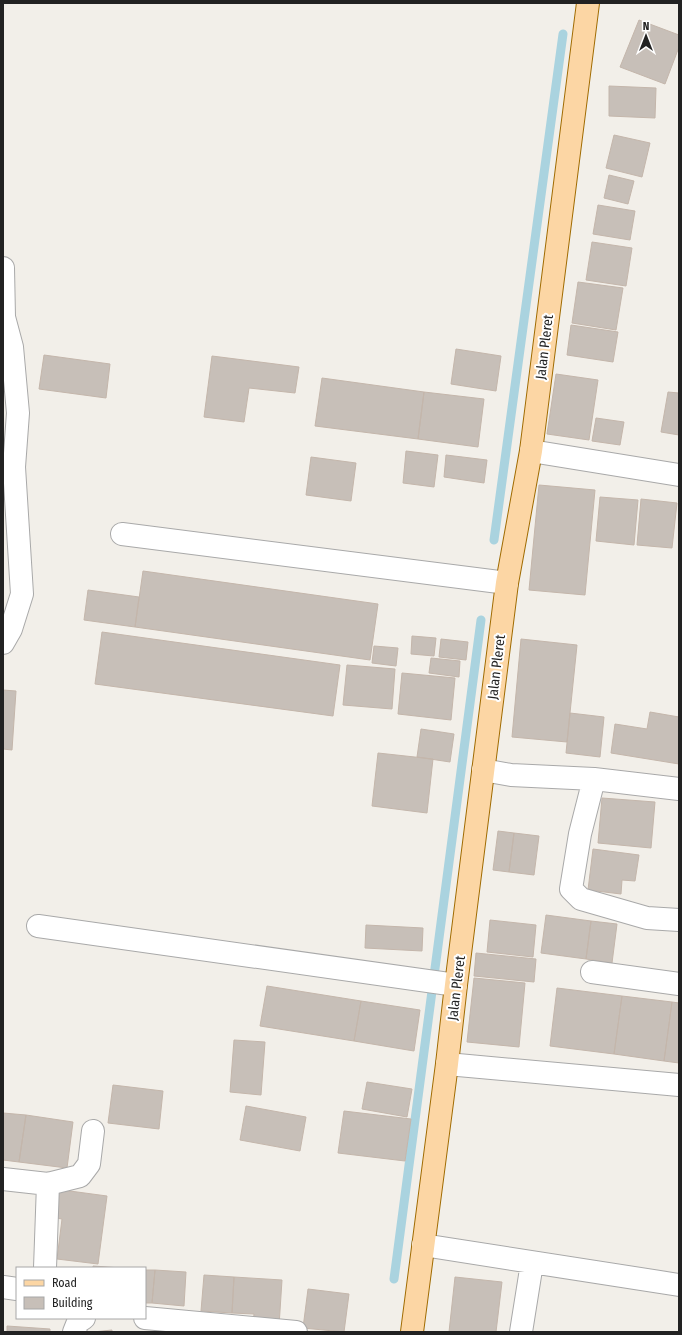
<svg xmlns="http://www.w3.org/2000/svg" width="682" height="1335" viewBox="0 0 682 1335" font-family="'Fira Sans Condensed',sans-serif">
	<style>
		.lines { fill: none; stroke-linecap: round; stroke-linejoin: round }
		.stream { stroke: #aad3df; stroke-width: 9 }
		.building { fill: #c7bfb8; stroke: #c4b6ab }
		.minor-casing { stroke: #a9a9a9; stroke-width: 24 }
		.major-casing { stroke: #a06b00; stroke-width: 24 }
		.minor { stroke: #fff; stroke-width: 22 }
		.major { stroke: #fcd6a4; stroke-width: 22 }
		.labels { text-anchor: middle; stroke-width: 4; stroke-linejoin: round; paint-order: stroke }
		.street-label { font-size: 14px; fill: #222; stroke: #fff }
	</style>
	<rect width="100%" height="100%" fill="#f2efe9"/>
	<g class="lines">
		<path class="stream" d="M 494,540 L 563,34
			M 394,1279 L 481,620"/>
	</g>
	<path class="building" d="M 639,20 L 679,35 L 679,47 L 665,84 L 620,67 Z
		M 609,86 L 656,88 L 655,118 L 609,116 Z
		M 614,135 L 650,143 L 642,177 L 606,168 Z
		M 609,175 L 634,181 L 628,204 L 604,198 Z
		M 598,205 L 635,211 L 630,240 L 593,234 Z
		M 592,242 L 632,248 L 626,286 L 586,280 Z
		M 578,282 L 623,288 L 616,330 L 572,323 Z
		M 571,325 L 618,332 L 613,362 L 567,355 Z
		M 456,349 L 501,356 L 496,391 L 451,384 Z
		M 44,355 L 110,364 L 106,398 L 39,389 Z
		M 212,356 L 299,367 L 295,393 L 249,388 L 244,422 L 204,417 Z
		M 556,374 L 598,380 L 589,440 L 547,434 Z
		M 322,378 L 424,392 L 418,439 L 315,426 Z
		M 424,392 L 484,399 L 478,447 L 418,439 Z
		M 668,392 L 679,393 L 679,435 L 661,432 Z
		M 596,418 L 624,422 L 620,445 L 592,441 Z
		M 406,451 L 438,455 L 434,487 L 403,483 Z
		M 446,455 L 487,460 L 484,483 L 444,477 Z
		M 311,457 L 356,463 L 351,501 L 306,495 Z
		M 539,485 L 595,490 L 585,595 L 529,590 Z
		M 600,497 L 638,500 L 634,545 L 596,541 Z
		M 641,499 L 677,503 L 672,548 L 637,545 Z
		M 143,571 L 378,604 L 370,660 L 135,627 Z
		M 88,590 L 139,597 L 135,627 L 84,620 Z
		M 102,632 L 340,665 L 333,716 L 95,684 Z
		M 412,636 L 436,638 L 434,656 L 411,654 Z
		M 441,639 L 468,642 L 466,660 L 439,657 Z
		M 521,639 L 577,645 L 567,742 L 512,737 Z
		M 374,646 L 398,648 L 396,666 L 372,663 Z
		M 431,658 L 460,661 L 459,677 L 429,673 Z
		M 347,665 L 395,669 L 392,709 L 343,705 Z
		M 402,673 L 455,678 L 451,720 L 398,714 Z
		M 3,690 L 16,691 L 12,750 L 3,749 Z
		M 650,712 L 679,717 L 679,764 L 611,753 L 615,724 L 647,729 Z
		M 570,713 L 604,717 L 600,757 L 566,753 Z
		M 421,729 L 454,734 L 450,762 L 417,757 Z
		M 378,753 L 433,759 L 427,813 L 372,806 Z
		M 602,798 L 655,802 L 651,848 L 598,843 Z
		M 498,831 L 514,833 L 509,872 L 493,870 Z
		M 514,833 L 539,836 L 534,875 L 509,872 Z
		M 593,849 L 639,855 L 635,881 L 622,880 L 621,894 L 588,890 Z
		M 546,915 L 591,921 L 586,959 L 541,953 Z
		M 490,920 L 536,925 L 533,957 L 487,952 Z
		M 591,921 L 617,924 L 612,963 L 586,959 Z
		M 366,925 L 423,928 L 422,951 L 365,948 Z
		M 476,953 L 536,959 L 534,982 L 474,976 Z
		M 474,978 L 525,983 L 519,1047 L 467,1042 Z
		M 267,986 L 361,1001 L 354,1041 L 260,1026 Z
		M 557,988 L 622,996 L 614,1054 L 550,1046 Z
		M 622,996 L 672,1002 L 664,1061 L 614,1054 Z
		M 361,1001 L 420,1010 L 414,1051 L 354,1041 Z
		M 672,1002 L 679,1003 L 679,1063 L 664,1061 Z
		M 234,1040 L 265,1042 L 261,1095 L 230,1092 Z
		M 367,1082 L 412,1089 L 407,1117 L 362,1109 Z
		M 113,1085 L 163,1091 L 159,1129 L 108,1123 Z
		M 246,1106 L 306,1117 L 300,1151 L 240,1140 Z
		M 344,1111 L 411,1119 L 405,1161 L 338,1153 Z
		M 3,1113 L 26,1115 L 19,1162 L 3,1160 Z
		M 26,1115 L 73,1122 L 67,1168 L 19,1162 Z
		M 55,1189 L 107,1196 L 98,1264 L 57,1259 L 62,1219 L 50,1217 Z
		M 93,1266 L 121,1268 L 93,1268 Z
		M 145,1270 L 155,1270 L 152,1303 L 145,1303 Z
		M 155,1270 L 186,1272 L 184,1306 L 152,1303 Z
		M 204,1275 L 234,1277 L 232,1313 L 201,1311 Z
		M 234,1277 L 282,1280 L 279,1326 L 253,1324 L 254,1314 L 232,1313 Z
		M 455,1277 L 502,1282 L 496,1332 L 449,1332 Z
		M 308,1289 L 349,1294 L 344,1332 L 303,1328 Z
		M 7,1326 L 50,1329 L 50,1332 L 7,1332 Z
		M 112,1330 L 112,1332 L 93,1332 Z"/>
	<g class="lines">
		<g class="minor-casing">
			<path id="minor" d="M 3,268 L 4,317 L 12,347 L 18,413 L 14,467 L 22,594 L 11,629 L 3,643
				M 531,451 L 679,475
				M 122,534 L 507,583
				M 483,770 L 511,775 L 594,779 L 679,789
				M 594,779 L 580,834 L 571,889 L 581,899 L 647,918 L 679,920
				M 38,926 L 456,985
				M 592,972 L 679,984
				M 447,1064 L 679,1085
				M 3,1179 L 48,1184 L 80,1176 L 89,1164 L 93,1131
				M 423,1245 L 679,1285
				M 45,1268 L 48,1184
				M 3,1287 L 17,1289
				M 145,1318 L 296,1332
				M 74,1332 L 78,1322 L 84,1318
				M 521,1332 L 532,1263"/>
		</g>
		<g class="major-casing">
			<path id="major" d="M 412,1332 L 447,1064 L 456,985 L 507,583 L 531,451 L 588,3"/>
		</g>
		<use href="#minor" class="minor"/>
		<use href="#major" class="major"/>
	</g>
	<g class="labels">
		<g class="street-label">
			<text transform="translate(544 347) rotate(-83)" y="5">Jalan Pleret</text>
			<text transform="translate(496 667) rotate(-83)" y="5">Jalan Pleret</text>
			<text transform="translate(456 988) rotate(-83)" y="5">Jalan Pleret</text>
		</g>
	</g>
	<rect width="682" height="1335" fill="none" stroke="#222222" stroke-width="8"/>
	<rect x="16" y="1267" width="130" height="52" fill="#ffffff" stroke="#a7a7a7"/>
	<rect x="24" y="1280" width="20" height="6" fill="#fcd6a4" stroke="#a7a7a7"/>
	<text x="52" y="1287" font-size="12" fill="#222222">Road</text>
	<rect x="24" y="1297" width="20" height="12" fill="#c7bfb8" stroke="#a7a7a7"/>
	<text x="52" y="1307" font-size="12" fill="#222222">Building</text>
	<g transform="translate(646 36)" stroke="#ffffff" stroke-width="3" paint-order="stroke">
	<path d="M0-3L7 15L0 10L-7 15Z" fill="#222222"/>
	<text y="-6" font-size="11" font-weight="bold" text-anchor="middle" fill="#222222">N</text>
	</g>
</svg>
